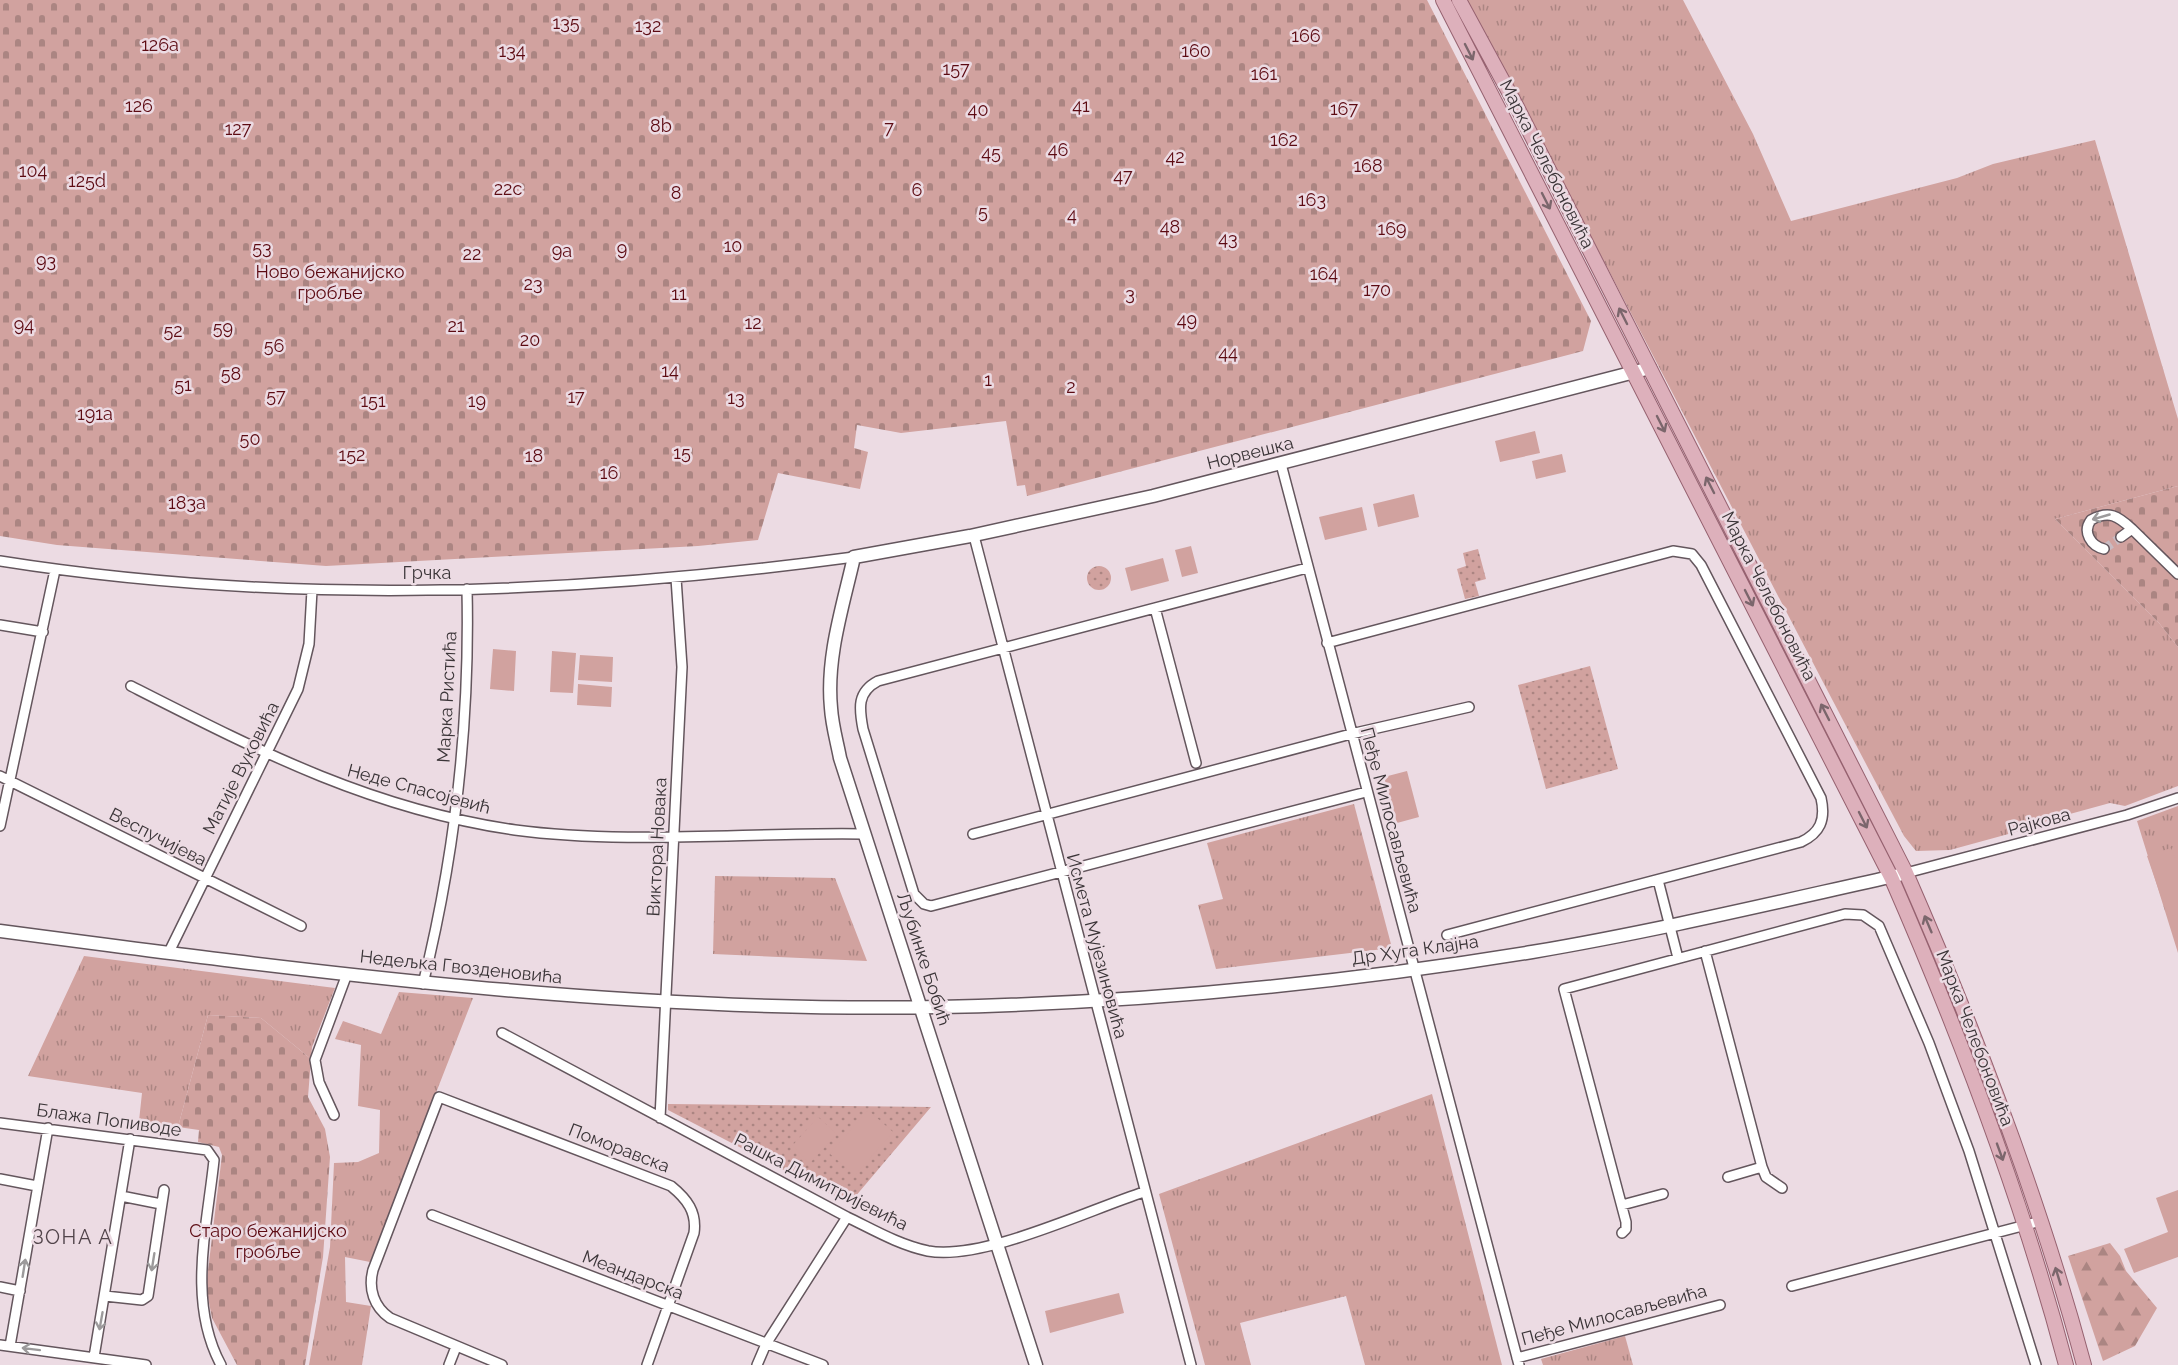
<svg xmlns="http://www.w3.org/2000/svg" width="2178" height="1365" viewBox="0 0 2178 1365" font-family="Raleway,sans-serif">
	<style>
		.grass { fill: url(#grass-tufts) }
		.forest { fill: url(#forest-firs) }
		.cemetery { fill: url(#cemetery-stones) }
		.park { fill: url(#park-dots) }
		.pitch { fill: #d1a29f }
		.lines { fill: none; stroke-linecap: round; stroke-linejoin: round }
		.street-tunnel { stroke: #c8bac1; stroke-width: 9; stroke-dasharray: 9 4.5; stroke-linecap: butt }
		.street-casing { stroke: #64565d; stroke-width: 12 }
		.secondary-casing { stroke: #64565d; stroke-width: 15 }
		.primary-casing { stroke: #966270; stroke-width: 16 }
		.street { stroke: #fff; stroke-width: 9 }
		.secondary { stroke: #fff; stroke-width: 12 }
		.primary { stroke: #ddb0bb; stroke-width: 14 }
		.oneway { stroke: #7b666c }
		.oneway2 { stroke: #9c9a9b }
		.labels { text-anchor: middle; stroke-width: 5; stroke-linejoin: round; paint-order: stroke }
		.park-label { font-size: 18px; fill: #5c0a12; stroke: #ecdbe3 }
		.street-label { font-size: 18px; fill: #3a3437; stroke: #ecdbe3 }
		.neighbourhood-label { font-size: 20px; letter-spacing: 1.5px; fill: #51444a; stroke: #ecdbe3 }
	</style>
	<defs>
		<pattern id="grass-tufts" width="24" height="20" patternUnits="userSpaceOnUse" patternTransform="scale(1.5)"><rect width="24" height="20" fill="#d1a29f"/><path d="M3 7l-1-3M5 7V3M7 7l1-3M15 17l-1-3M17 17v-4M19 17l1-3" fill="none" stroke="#ab8582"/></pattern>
		<pattern id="forest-firs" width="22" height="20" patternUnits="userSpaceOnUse" patternTransform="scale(1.5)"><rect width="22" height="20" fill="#d1a29f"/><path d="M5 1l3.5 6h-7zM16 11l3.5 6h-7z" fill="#ab8582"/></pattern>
		<pattern id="cemetery-stones" width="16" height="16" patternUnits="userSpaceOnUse" patternTransform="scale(1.5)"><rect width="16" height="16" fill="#d1a29f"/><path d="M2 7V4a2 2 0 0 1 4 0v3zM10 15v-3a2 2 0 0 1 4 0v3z" fill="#ab8582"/></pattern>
		<pattern id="park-dots" width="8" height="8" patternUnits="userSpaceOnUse" patternTransform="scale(1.5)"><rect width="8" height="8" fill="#d1a29f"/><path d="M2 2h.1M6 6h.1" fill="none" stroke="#ab8582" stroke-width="1.8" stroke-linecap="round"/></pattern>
	</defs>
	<rect width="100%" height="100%" fill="#ecdbe3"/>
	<path class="grass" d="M 1467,0 L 1683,0 L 1753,134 L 1791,221 L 1957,178 L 1993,164 L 2095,140 L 2178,419 L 2178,486 L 2055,519 L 2159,623 L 2178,647 L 2178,786 L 2125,806 L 2110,803 L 2048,820 L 2041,825 L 1950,850 L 1916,851 L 1904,836 C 1757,558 1614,278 1467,0 Z
		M 1354,804 L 1392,948 L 1216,969 L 1198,905 L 1223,899 L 1207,843 Z
		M 2178,806 L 2178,953 L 2137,821 Z
		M 715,876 L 835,878 L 867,961 L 713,954 Z
		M 84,956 L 335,988 L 312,1047 L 311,1059 L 261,1018 L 208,1015 L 178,1127 L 139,1121 L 142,1093 L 28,1076 Z
		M 399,992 L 473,998 L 370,1262 L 345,1257 L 346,1302 L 371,1306 L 362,1365 L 309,1365 L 330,1247 L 334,1163 L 358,1162 L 379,1153 L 380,1110 L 358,1106 L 361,1045 L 335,1039 L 343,1021 L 381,1034 Z
		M 1432,1094 L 1502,1365 L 1365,1365 L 1346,1296 L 1240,1323 L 1251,1365 L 1205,1365 L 1159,1194 Z
		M 1625,1336 L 1633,1365 L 1543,1365 L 1541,1359 Z"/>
	<path class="forest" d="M 2110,1243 L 2120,1256 L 2126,1271 L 2157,1308 L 2135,1346 L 2103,1361 L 2068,1256 Z"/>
	<path class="cemetery" d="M 0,0 L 1427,0 L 1591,321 L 1583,351 L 1027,496 L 1025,485 L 1017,486 L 1006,421 L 901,433 L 857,425 L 854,448 L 868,452 L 860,489 L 778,473 L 758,540 L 698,546 L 326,566 L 57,545 L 0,536 Z
		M 2178,486 L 2178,647 L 2159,623 L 2055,519 Z
		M 208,1015 L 261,1018 L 311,1059 L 308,1097 L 325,1129 L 330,1157 L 323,1257 L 305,1365 L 237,1365 L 212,1318 L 206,1287 L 222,1155 L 219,1147 L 198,1142 L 199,1130 L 178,1127 Z"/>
	<path class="park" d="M 1478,549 L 1486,579 L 1475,582 L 1479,596 L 1465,599 L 1457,569 L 1466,566 L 1463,553 Z
		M1087 578a12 12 0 1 1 24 0a12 12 0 1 1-24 0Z
		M 1590,666 L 1618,769 L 1546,789 L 1518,685 Z
		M 668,1104 L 931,1107 L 849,1204 L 668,1110 Z"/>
	<path class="pitch" d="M 1535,431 L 1540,453 L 1500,462 L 1495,441 Z
		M 1562,454 L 1566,472 L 1536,479 L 1532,461 Z
		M 1414,494 L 1419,517 L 1378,527 L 1373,504 Z
		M 1362,507 L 1367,530 L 1325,540 L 1319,517 Z
		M 1191,546 L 1198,573 L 1182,577 L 1175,550 Z
		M 1163,558 L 1169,581 L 1131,591 L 1125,568 Z
		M 493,649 L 516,651 L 514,691 L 490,689 Z
		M 552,651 L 576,653 L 573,693 L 550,692 Z
		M 580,655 L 613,657 L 612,682 L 578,680 Z
		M 578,684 L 612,687 L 611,707 L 577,705 Z
		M 1407,771 L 1419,817 L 1397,823 L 1384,777 Z
		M 2171,848 L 2178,865 L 2178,914 L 2168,917 L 2147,856 Z
		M 868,1110 L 893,1132 L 855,1175 L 830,1154 Z
		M 818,1117 L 837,1134 L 810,1163 L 792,1146 Z
		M 2178,1190 L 2178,1257 L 2134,1273 L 2124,1249 L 2168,1232 L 2156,1198 Z
		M 1119,1293 L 1124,1313 L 1050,1333 L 1045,1311 Z"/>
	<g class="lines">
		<path class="street-tunnel" d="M 2104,549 L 2121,537"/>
		<g class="street-casing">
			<path id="street" d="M 1281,464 L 1519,1365
				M 2132,529 L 2178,574
				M 974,536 L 1191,1365
				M 2104,549 C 2091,546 2082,532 2091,520 C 2109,510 2118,516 2132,529 L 2121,537
				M 0,561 C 283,606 572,595 854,557
				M 1307,568 L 878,681 C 857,692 859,708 863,729 L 914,894 L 924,904 L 931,906 L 1366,792
				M 1155,608 L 1196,763
				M 0,625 L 43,632
				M 1327,643 L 1673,551 L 1692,554 L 1701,565 L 1821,798 C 1826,820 1820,833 1801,842 L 1447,935
				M 131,686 C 259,751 371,809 515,830 C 628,845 750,832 863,834
				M 0,776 L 301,926
				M 0,826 L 55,570
				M 973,834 L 1351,734 L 1469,707
				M 1906,873 L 2127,815 L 2178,798
				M 1658,880 L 1678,958
				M 1705,951 L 1762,1167 L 1728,1177
				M 169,952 L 298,689 L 309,644 L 312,590
				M 423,984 C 455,855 470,722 467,589
				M 502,1033 L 847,1217 C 872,1229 899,1245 928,1251 C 983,1261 1088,1210 1144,1192
				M 334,1115 L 319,1082 L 315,1060 L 347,974
				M 660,1118 L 682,667 L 676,578
				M 0,1123 L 207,1150 L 214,1160 C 207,1228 187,1302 221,1365
				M 1762,1167 L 1766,1177 L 1782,1188
				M 0,1179 L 37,1186
				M 121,1196 L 161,1204
				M 1622,1205 L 1663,1194
				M 432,1215 L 823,1365
				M 1622,1233 L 1626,1229 L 1626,1222 L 1564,989 L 1845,914 L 1863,915 L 1879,926 L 1929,1043 L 1969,1151 L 2036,1365
				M 1792,1286 L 2041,1221
				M 0,1287 L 20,1291
				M 105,1296 L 142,1300 L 148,1296 L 164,1190
				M 0,1345 L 146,1365
				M 10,1346 L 48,1128
				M 94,1357 L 130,1139
				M 1517,1358 L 1720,1305
				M 449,1365 L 456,1347
				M 502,1365 L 390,1318 C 374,1307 368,1289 373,1270 L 439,1097 L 671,1186 C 687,1199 697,1212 694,1233 L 647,1365
				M 757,1365 L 766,1344 L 847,1217"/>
		</g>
		<g class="secondary-casing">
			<path id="secondary" d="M 0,931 C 311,972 624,1013 939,1007 C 1137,1003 1336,984 1532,952 C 1656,931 1777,902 1899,875
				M 1036,1365 L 840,758 C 837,742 832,725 831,708 C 826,657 843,606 854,557 L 970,536 L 1153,496 L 1650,368"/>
		</g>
		<g class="primary-casing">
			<path id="primary" d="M 1443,0 L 1891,877 C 1960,1035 2022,1198 2066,1365
				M 1459,0 L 1517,107 L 1906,873 C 1976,1033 2039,1197 2084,1365"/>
		</g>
		<use href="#street" class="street"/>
		<use href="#secondary" class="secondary"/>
		<use href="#primary" class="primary"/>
	</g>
	<defs><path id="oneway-shaft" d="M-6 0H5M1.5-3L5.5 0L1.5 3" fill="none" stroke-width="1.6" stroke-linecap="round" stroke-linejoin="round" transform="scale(1.5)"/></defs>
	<g class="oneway">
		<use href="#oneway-shaft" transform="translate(1469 52) rotate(63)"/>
		<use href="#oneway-shaft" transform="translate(1546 201) rotate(63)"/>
		<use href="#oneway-shaft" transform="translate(1623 316) rotate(-117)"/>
		<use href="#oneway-shaft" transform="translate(1661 424) rotate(63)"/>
		<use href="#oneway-shaft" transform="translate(1710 485) rotate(-117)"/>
		<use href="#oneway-shaft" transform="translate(1749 598) rotate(63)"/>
		<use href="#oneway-shaft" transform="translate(1825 712) rotate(-117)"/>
		<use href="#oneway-shaft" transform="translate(1863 820) rotate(63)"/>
		<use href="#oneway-shaft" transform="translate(1928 924) rotate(-113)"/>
		<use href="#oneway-shaft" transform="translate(2000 1152) rotate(70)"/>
		<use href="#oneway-shaft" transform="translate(2058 1276) rotate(-107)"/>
	</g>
	<g class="oneway2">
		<use href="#oneway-shaft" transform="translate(2101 517) rotate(164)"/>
		<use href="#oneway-shaft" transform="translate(153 1262) rotate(99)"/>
		<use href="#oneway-shaft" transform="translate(24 1268) rotate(-81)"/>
		<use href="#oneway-shaft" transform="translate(101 1321) rotate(100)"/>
		<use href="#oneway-shaft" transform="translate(31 1349) rotate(-173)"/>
	</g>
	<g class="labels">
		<g class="park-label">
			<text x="566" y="29">135</text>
			<text x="648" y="32">132</text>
			<text x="1306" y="42">166</text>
			<text x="160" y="51">126a</text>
			<text x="512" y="57">134</text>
			<text x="1196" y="57">160</text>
			<text x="956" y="75">157</text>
			<text x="1264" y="80">161</text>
			<text x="139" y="112">126</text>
			<text x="1081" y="112">41</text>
			<text x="1344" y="115">167</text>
			<text x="978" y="116">40</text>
			<text x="661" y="132">8b</text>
			<text x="889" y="134">7</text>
			<text x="238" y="135">127</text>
			<text x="1284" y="146">162</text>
			<text x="1058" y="156">46</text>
			<text x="991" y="159">45</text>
			<text x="1175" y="163">42</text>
			<text x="1368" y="172">168</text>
			<text x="33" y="177">104</text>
			<text x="1123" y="182">47</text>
			<text x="87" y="187">125d</text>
			<text x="508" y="195">22c</text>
			<text x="917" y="196">6</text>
			<text x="676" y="199">8</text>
			<text x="1312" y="206">163</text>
			<text x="983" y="218">5</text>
			<text x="1072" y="221">4</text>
			<text x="1170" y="233">48</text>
			<text x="1392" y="235">169</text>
			<text x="1228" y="245">43</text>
			<text x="733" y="252">10</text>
			<text x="262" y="254">53</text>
			<text x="622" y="255">9</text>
			<text x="562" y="257">9a</text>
			<text x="472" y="260">22</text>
			<text x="46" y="267">93</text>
			<text x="330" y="278">Ново бежанијско<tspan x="330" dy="21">гробље</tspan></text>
			<text x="1324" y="280">164</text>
			<text x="533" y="290">23</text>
			<text x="1377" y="296">170</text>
			<text x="679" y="300">11</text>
			<text x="1130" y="300">3</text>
			<text x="1187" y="326">49</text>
			<text x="753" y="329">12</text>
			<text x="24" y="331">94</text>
			<text x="456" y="332">21</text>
			<text x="223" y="334">59</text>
			<text x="173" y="337">52</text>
			<text x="530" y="346">20</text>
			<text x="274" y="352">56</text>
			<text x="1228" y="359">44</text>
			<text x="670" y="377">14</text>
			<text x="231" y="380">58</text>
			<text x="988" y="386">1</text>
			<text x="183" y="391">51</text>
			<text x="1071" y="393">2</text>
			<text x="276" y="402">57</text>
			<text x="576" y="403">17</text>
			<text x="736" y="404">13</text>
			<text x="373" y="407">151</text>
			<text x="477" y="407">19</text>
			<text x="95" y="420">191a</text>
			<text x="250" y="445">50</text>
			<text x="682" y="459">15</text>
			<text x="352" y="461">152</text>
			<text x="534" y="462">18</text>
			<text x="609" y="479">16</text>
			<text x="187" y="509">183a</text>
			<text x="268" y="1237">Старо бежанијско<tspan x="268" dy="21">гробље</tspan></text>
		</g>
		<g class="street-label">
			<text transform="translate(1547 164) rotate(63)" y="6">Марка Челебоновића</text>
			<text transform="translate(1250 453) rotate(-14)" y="6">Норвешка</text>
			<text x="427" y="579">Грчка</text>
			<text transform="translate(1769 596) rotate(63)" y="6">Марка Челебоновића</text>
			<text transform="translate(447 697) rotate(-87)" y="6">Марка Ристића</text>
			<text transform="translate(241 768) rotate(-63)" y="6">Матије Вуковића</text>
			<text transform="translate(419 789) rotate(15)" y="6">Неде Спасојевић</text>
			<text transform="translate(1391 820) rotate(75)" y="6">Пеђе Милосављевића</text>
			<text transform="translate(2039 822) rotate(-15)" y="6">Рајкова</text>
			<text transform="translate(158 837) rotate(27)" y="6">Веспучијева</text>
			<text transform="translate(657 847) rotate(-87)" y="6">Виктора Новака</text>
			<text transform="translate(1097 946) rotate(75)" y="6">Исмета Мујезиновића</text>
			<text transform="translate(1415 950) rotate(-8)" y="6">Др Хуга Клајна</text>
			<text transform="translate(924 959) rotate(72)" y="6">Љубинке Бобић</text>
			<text transform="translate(461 967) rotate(6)" y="6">Недељка Гвозденовића</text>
			<text transform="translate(1975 1038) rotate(69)" y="6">Марка Челебоновића</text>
			<text transform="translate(109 1120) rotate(8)" y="6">Блажа Попиводе</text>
			<text transform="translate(619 1148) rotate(21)" y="6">Поморавска</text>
			<text transform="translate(821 1182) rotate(27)" y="6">Рашка Димитријевића</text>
			<text transform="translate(633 1275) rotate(21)" y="6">Меандарска</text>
			<text transform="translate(1614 1315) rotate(-15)" y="6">Пеђе Милосављевића</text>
		</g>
		<g class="neighbourhood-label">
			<text x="73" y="1244">ЗОНА А</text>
		</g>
	</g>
</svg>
